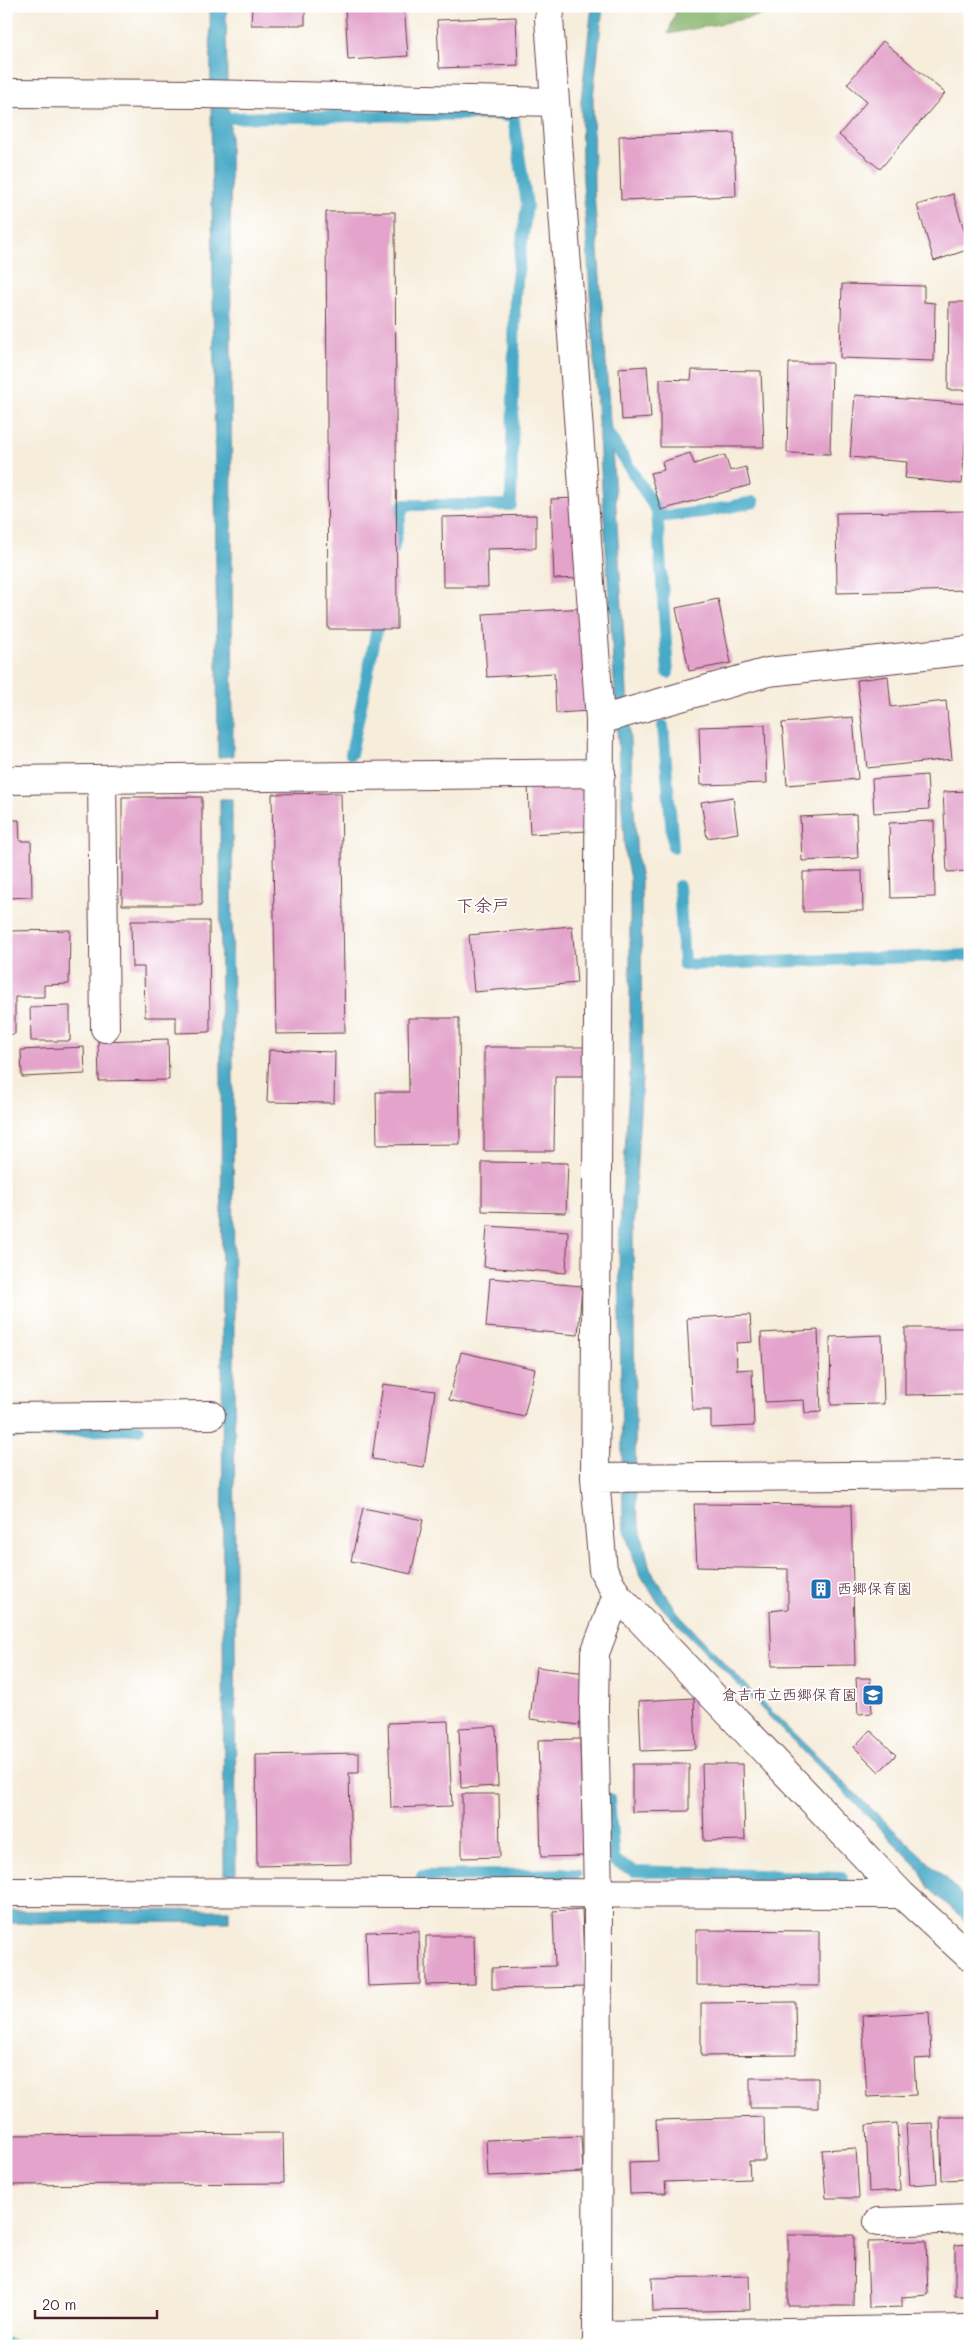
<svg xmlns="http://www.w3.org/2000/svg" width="976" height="2352" viewBox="0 0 976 2352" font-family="Mali,'Klee One',sans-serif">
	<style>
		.forest { fill: #85b36c; stroke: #68694c }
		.water { fill: #48aac7; stroke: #496479 }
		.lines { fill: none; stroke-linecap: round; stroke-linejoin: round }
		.stream { stroke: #48aac7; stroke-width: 12 }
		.building { fill: #e3a3cb }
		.minor-casing { stroke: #643e45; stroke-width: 30 }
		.minor { stroke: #fff; stroke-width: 28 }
		.labels { text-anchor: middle; stroke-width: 4; stroke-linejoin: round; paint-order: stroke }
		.poi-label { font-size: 15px; fill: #4a1f2b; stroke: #fff; text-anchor: start }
		.quarter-label { font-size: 18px; fill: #4a1f2b; stroke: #fff }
	</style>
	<rect width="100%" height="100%" fill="#fff"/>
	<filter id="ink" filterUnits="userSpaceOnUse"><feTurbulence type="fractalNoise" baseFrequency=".02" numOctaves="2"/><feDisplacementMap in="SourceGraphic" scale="10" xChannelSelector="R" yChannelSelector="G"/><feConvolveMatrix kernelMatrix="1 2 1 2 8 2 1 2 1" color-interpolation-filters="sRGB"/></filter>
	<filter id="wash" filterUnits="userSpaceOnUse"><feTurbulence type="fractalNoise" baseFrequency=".0096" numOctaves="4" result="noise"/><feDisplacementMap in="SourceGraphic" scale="20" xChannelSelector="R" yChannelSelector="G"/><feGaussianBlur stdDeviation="1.12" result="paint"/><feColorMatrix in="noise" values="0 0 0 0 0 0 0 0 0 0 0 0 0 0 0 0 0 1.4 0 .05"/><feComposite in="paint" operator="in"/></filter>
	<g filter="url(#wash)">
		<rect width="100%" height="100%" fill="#f6eddb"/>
		<path class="forest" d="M 678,6 L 808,6 L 668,34 Z"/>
		<path class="water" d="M 210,6 L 226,6 L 227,83 L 230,127 L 233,756 L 218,757 Z
			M 592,6 L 603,6 L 593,97 L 594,191 L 616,507 L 637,859 L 641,879 L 642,1078 L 633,1228 L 636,1510 L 650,1569 L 680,1616 L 750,1690 L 847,1786 L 956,1888 L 970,1907 L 970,1925 L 929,1888 L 917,1866 L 664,1610 C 639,1577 632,1561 623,1521 L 619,1245 L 630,1072 L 630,879 L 625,855 L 582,165 L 581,100 Z
			M 220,799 L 232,799 L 236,1873 L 224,1875 Z
			M 229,1910 L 229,1922 L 6,1923 L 6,1911 Z"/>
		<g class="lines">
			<path class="stream" d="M 221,118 L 496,114 L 513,117 L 527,205 L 515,294 L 511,505 L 403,505 L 393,550
				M 607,432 L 657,511 L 668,673
				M 657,517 L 703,512 L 754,502
				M 663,726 L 673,847
				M 351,754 L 380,614
				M 679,886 L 684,965 L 970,955
				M 6,1433 L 139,1429
				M 609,1799 L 614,1861 L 635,1871 L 842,1878
				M 422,1876 L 576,1874
				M 6,2343 L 12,2346"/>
		</g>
		<g id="blocks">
			<path class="building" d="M 252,6 L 305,6 L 305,25 L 251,25 Z
				M 345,6 L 404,6 L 408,56 L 348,60 Z
				M 516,17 L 518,65 L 439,68 L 437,20 Z
				M 883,41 L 945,93 L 880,169 L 839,135 L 867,101 L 847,84 Z
				M 734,133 L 736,196 L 621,200 L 619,136 Z
				M 953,194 L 970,249 L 934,261 L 917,205 Z
				M 326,212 L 395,212 L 397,629 L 328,629 Z
				M 842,284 L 924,286 L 924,302 L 935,303 L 934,361 L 840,358 Z
				M 949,302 L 970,302 L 970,390 L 948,390 Z
				M 789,363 L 832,363 L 830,454 L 787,453 Z
				M 647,366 L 651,418 L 622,420 L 619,368 Z
				M 692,370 L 761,371 L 764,447 L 660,447 L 660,379 L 691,380 Z
				M 855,395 L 968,404 L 962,484 L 905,478 L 907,462 L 850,457 Z
				M 690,453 L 694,464 L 725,455 L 730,471 L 746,467 L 750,485 L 661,510 L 650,473 L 664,470 L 662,462 Z
				M 579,498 L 582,578 L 554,579 L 551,499 Z
				M 965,511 L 967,590 L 837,593 L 836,513 Z
				M 536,515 L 536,548 L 487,549 L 488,587 L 443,587 L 442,517 Z
				M 718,599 L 731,663 L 689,671 L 676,608 Z
				M 584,608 L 590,711 L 556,713 L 554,673 L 487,677 L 483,614 Z
				M 888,676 L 891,707 L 946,701 L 952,759 L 867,768 L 857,680 Z
				M 853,717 L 858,779 L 787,785 L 782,723 Z
				M 765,725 L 767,783 L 701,785 L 699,727 Z
				M 927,775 L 929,809 L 874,813 L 872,779 Z
				M 587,783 L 589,831 L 530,834 L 528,785 Z
				M 970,791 L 970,871 L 947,872 L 943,792 Z
				M 341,793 L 345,1033 L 276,1034 L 272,794 Z
				M 122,797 L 202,797 L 202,905 L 122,905 Z
				M 733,797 L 738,833 L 707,838 L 701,802 Z
				M 856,814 L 858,858 L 802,861 L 800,817 Z
				M 6,820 L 19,820 L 20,841 L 31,841 L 32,897 L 6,898 Z
				M 934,821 L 935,897 L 891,898 L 889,823 Z
				M 862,871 L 863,911 L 803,912 L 803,872 Z
				M 131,921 L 209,921 L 210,1032 L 176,1033 L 176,1017 L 145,1017 L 144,967 L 132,967 Z
				M 572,926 L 577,983 L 474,992 L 469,935 Z
				M 70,930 L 69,984 L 44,985 L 44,997 L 15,997 L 15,1034 L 6,1035 L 6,931 Z
				M 70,1006 L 70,1041 L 31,1041 L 30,1007 Z
				M 408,1018 L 459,1018 L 460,1144 L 377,1145 L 376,1092 L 409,1092 Z
				M 168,1039 L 169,1080 L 99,1081 L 98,1041 Z
				M 84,1047 L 85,1074 L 22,1077 L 21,1050 Z
				M 484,1047 L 585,1047 L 585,1076 L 555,1076 L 554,1151 L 484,1151 Z
				M 269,1050 L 335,1052 L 334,1103 L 267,1102 Z
				M 482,1162 L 568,1163 L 566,1213 L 482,1211 Z
				M 487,1226 L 568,1231 L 566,1273 L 484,1267 Z
				M 490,1278 L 582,1286 L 578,1335 L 486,1327 Z
				M 750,1315 L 752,1342 L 736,1343 L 737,1370 L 752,1369 L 754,1426 L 711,1428 L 711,1410 L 692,1410 L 687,1318 Z
				M 905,1328 L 966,1328 L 967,1394 L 905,1395 Z
				M 818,1330 L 821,1412 L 805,1413 L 804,1400 L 765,1402 L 761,1333 Z
				M 882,1335 L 884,1404 L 831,1405 L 830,1337 Z
				M 461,1352 L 535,1369 L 524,1417 L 449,1400 Z
				M 383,1384 L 435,1391 L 424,1467 L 372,1459 Z
				M 694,1504 L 851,1505 L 855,1665 L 772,1666 L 770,1611 L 788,1609 L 788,1569 L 697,1567 Z
				M 363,1508 L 423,1520 L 411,1574 L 351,1561 Z
				M 536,1667 L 586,1673 L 580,1725 L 530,1719 Z
				M 856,1678 L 870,1678 L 872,1713 L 858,1714 Z
				M 694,1698 L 696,1749 L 641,1751 L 639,1701 Z
				M 448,1721 L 452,1806 L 391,1808 L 388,1723 Z
				M 496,1726 L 498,1786 L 461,1788 L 459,1728 Z
				M 870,1730 L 896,1755 L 879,1772 L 854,1747 Z
				M 580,1739 L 583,1856 L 541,1857 L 538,1740 Z
				M 359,1753 L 359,1773 L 349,1773 L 351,1864 L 257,1866 L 256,1755 Z
				M 632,1764 L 689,1764 L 689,1811 L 632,1812 Z
				M 702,1764 L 743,1764 L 745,1840 L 704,1841 Z
				M 462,1794 L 499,1794 L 500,1857 L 462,1858 Z
				M 582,1909 L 585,1987 L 492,1989 L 492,1968 L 555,1966 L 553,1911 Z
				M 696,1930 L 819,1931 L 819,1986 L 696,1985 Z
				M 419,1931 L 420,1984 L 368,1986 L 366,1932 Z
				M 426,1936 L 474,1936 L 475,1984 L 426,1985 Z
				M 795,2002 L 796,2055 L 701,2056 L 701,2003 Z
				M 929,2012 L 931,2058 L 914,2059 L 916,2095 L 867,2097 L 862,2016 Z
				M 750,2078 L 818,2078 L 818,2108 L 750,2108 Z
				M 764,2117 L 765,2161 L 749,2161 L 750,2179 L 665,2182 L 666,2193 L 630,2194 L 629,2162 L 658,2161 L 656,2120 Z
				M 940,2117 L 970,2117 L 970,2179 L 942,2180 Z
				M 897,2123 L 900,2190 L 869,2192 L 866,2125 Z
				M 933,2123 L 937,2183 L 910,2185 L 906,2124 Z
				M 283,2133 L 284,2183 L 6,2185 L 6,2135 Z
				M 581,2136 L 583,2172 L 488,2176 L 486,2140 Z
				M 856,2148 L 859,2198 L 826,2198 L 822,2150 Z
				M 788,2235 L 854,2235 L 853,2306 L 788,2306 Z
				M 926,2241 L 928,2295 L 902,2297 L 902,2307 L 869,2308 L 867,2242 Z
				M 970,2244 L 970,2296 L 955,2296 L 955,2245 Z
				M 749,2276 L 750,2310 L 653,2312 L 652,2278 Z"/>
		</g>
	</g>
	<g filter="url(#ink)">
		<use href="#blocks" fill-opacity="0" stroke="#643e45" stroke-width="1"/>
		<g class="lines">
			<g class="minor-casing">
				<path id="minor" d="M 551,6 L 549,19 L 600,720 L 595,1478 L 603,1570 L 617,1595 L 901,1894 L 970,1957
					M 6,93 L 203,94 L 555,102
					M 600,720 L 768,672 L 970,650
					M 102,779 L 105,1028
					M 6,780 L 601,773
					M 6,1417 L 211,1415
					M 595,1478 L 970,1475
					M 6,1892 L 901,1894
					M 878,2222 L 970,2219
					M 597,2335 L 970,2329
					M 597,2346 L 598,1894 L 594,1709 L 595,1653 L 617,1595"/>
			</g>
			<use href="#minor" class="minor"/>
		</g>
	</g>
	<defs>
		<g id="building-square" transform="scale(1.125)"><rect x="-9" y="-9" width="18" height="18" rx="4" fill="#1f6fb2" stroke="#fff"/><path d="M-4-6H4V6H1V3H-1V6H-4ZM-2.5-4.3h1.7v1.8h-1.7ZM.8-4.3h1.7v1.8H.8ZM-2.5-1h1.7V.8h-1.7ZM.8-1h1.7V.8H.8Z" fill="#fff"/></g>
		<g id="school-square" transform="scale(1.125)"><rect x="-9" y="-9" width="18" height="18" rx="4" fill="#1f6fb2" stroke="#fff"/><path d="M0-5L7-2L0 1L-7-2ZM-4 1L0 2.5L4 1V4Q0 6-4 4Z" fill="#fff"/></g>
	</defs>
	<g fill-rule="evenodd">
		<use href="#building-square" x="821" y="1589"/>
		<use href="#school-square" x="873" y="1695"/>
	</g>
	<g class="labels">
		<g class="poi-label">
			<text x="837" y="1594">西郷保育園</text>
			<text x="857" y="1700" text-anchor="end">倉吉市立西郷保育園</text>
		</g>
		<g class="quarter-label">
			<text x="483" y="912">下余戸</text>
		</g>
	</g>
	<rect width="976" height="2352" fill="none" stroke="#fff" stroke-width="25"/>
	<path d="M35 2310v8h122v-8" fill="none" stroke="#4a1f2b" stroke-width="2.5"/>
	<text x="42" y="2310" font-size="15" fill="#4a1f2b" stroke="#ffffff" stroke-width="4" paint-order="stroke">20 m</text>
</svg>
